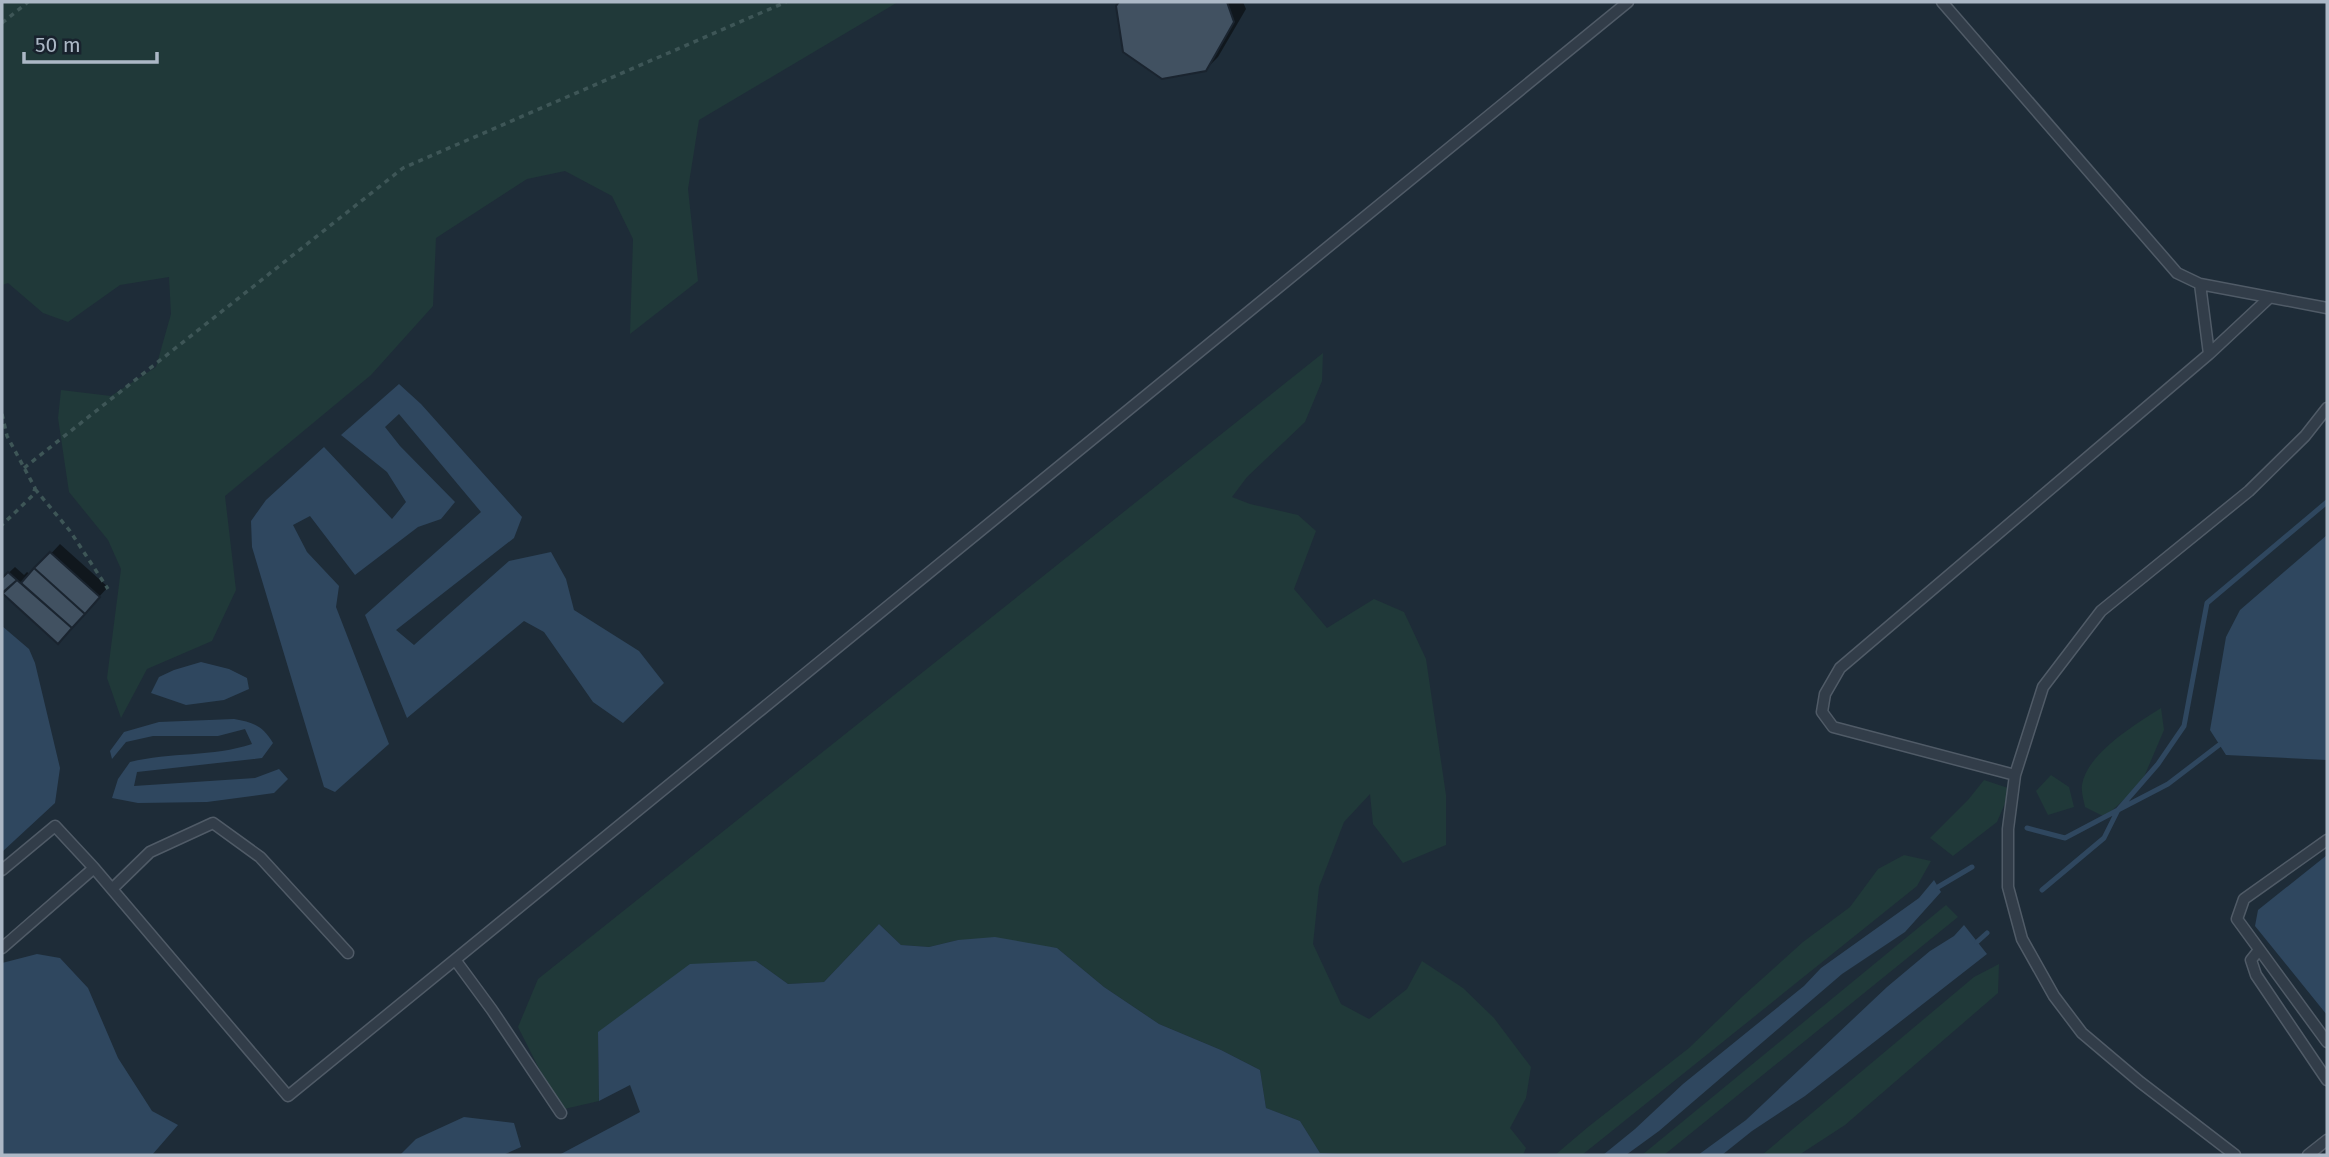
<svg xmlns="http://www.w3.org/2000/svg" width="2329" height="1157" viewBox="0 0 2329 1157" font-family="'Fira Sans',sans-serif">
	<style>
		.green { fill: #203939 }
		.water { fill: #2f475f }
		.shadow { fill: #0007 }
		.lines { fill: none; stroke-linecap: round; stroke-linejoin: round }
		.stream { stroke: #2f475f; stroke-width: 5 }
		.building { fill: #415161; stroke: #1a242f; stroke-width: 2 }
		.lane-casing { stroke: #505b67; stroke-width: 13 }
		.path { stroke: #3e5657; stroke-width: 3.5; stroke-dasharray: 5 5; stroke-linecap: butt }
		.lane { stroke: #323d49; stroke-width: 10 }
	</style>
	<rect width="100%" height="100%" fill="#1e2c38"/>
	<path class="green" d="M 2,2 L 898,2 L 699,120 L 688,189 L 698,281 L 630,334 L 633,239 L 612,196 L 565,171 L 527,179 L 436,238 L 433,306 L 371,375 L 225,496 L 236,590 L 212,641 L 147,669 L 121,718 L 107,678 L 121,569 L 108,540 L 69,492 L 58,418 L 61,390 L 111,396 L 156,367 L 171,314 L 169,277 L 120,285 L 68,322 L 43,313 L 8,283 L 2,285 Z
		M 1323,353 L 1322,381 L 1305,422 L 1247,477 L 1232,497 L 1250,504 L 1298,515 L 1316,531 L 1294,589 L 1327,628 L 1374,599 L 1404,612 L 1426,659 L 1446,795 L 1446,845 L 1403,863 L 1373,824 L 1370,794 L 1344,822 L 1319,887 L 1313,944 L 1341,1004 L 1369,1019 L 1407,989 L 1422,961 L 1463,988 L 1494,1018 L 1531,1067 L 1526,1098 L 1510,1128 L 1526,1148 L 1523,1155 L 1356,1155 L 1320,1153 L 1300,1121 L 1266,1108 L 1260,1070 L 1221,1050 L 1159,1024 L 1104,987 L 1057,948 L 958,940 L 929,947 L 901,945 L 879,924 L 824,982 L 788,984 L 756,961 L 598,1032 L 599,1101 L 560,1110 L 518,1027 L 538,979 Z
		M 2161,708 L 2164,730 L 2141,784 L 2105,817 L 2085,807 C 2084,801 2081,792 2082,785 C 2087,753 2136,724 2161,708 Z
		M 2051,775 L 2069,787 L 2074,807 L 2048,815 L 2036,791 Z
		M 1984,780 L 2011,789 L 1997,822 L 1953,856 L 1930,838 L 1968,800 Z
		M 1904,855 L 1931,861 L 1917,886 L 1582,1155 L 1555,1155 L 1588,1127 L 1689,1048 L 1743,996 L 1803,942 L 1850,907 L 1878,869 Z
		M 1946,905 L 1958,917 L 1664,1155 L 1642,1155 Z
		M 1999,964 L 1998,993 L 1845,1125 L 1799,1155 L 1762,1155 L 1974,977 Z"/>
	<path class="water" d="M 399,384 L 421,404 L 522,517 L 514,538 L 396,630 L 414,645 L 509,561 L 551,552 L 566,579 L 574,610 L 639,651 L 664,683 L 623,723 L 593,702 L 544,632 L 524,621 L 407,718 L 365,615 L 481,512 L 399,414 L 385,427 L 400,446 L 455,502 L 441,519 L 418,527 L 355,575 L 310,516 L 293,525 L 307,552 L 339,586 L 336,607 L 389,744 L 335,792 L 324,787 L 252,547 L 251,521 L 266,500 L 324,447 L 392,519 L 406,502 L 387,472 L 341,435 Z
		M 2327,535 L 2327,760 L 2226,755 L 2210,730 L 2226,637 L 2240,610 Z
		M 2,626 L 29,649 L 35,663 L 60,768 L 55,803 L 2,852 Z
		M 201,662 L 229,669 L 247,678 L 249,689 L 224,700 L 186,705 L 151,693 L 159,677 L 174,670 Z
		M 234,719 C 253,722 263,726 273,743 L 262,758 L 137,772 L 134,786 L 255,778 L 279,769 L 288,779 L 274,793 L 207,802 L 138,803 L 112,798 L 118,779 L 130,762 C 170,752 213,757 252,744 L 245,729 L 218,736 L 153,736 L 126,742 L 112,759 L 110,751 L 124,732 L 159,722 Z
		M 2327,855 L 2327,1015 L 2255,926 L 2258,910 Z
		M 1934,880 L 1941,892 L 1905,932 L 1842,974 L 1659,1131 L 1626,1155 L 1603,1155 L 1635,1129 L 1683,1084 L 1804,986 L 1821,968 L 1919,898 Z
		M 879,924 L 901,945 L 929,947 L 958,940 L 995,937 L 1057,948 L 1104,987 L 1159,1024 L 1221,1050 L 1260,1070 L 1266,1108 L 1300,1121 L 1320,1153 L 1356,1155 L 559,1155 L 640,1112 L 630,1085 L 599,1101 L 598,1032 L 690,964 L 756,961 L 788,984 L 824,982 Z
		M 1964,925 L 1987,954 L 1805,1096 L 1752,1131 L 1722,1155 L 1698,1155 L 1746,1120 L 1887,987 L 1930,951 L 1954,936 Z
		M 37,954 L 60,958 L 88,988 L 118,1058 L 152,1111 L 178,1125 L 152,1155 L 2,1155 L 2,963 Z
		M 464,1117 L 514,1123 L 521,1147 L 503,1155 L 400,1155 L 416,1139 Z"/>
	<path class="shadow" d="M 1121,2 L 1243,2 L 1246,9 L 1218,57 L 1205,70 L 1118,6 Z
		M 60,544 L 108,587 L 66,633 L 2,591 L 2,579 L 15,567 L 24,575 L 27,572 L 31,575 Z"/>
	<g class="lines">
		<path class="stream" d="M 2027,828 L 2065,838 L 2118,810 L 2158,764 L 2184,726 L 2207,603 L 2327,502
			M 1938,887 L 1972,867
			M 2042,890 L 2104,838 L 2118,810 L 2168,784 L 2219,745
			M 1977,942 L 1987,933"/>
	</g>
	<path class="building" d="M 1119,2 L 1227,2 L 1234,22 L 1206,71 L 1162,79 L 1123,52 L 1116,6 Z
		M 50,552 L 100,597 L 85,614 L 34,568 Z
		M 34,568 L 85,614 L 72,628 L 21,583 Z
		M 8,572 L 17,580 L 2,594 L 2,578 Z
		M 17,580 L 72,628 L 58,644 L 2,593 Z"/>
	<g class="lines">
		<g class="lane-casing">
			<path id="lane" d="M 1942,2 L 2177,273 L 2200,284 L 2327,308
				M 2200,284 L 2209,354
				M 2015,775 L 1833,727 L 1822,712 L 1825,694 L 1840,668 L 2209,354 L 2269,298
				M 2327,840 L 2244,899 L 2237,919 L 2327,1042
				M 2,870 L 55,826 L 94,868 L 288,1096 L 1628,2
				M 112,889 L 150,852 L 213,823 L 260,857 L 348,953
				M 2,948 L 94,868
				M 2259,950 L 2251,960 L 2256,975 L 2327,1080
				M 456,961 L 492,1010 L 561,1113
				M 2235,1155 L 2140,1082 L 2082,1033 L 2054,996 L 2022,939 L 2008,887 L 2008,829 L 2015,775 L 2043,687 L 2101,611 L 2249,491 L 2305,436 L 2327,408
				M 2308,1155 L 2327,1140"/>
		</g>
		<path class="path" d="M 2,23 L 28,2
			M 2,414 L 7,436 L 35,488 L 33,495 L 2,525
			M 24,468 L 403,168 L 786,2
			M 35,489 L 70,531 L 108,589"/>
		<use href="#lane" class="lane"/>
	</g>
	<rect width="2329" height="1157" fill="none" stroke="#acb8c6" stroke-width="7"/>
	<path d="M24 52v10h133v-10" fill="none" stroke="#acb8c6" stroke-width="3.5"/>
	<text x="35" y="52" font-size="21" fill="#acb8c6" stroke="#18222d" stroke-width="5" paint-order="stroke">50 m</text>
</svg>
